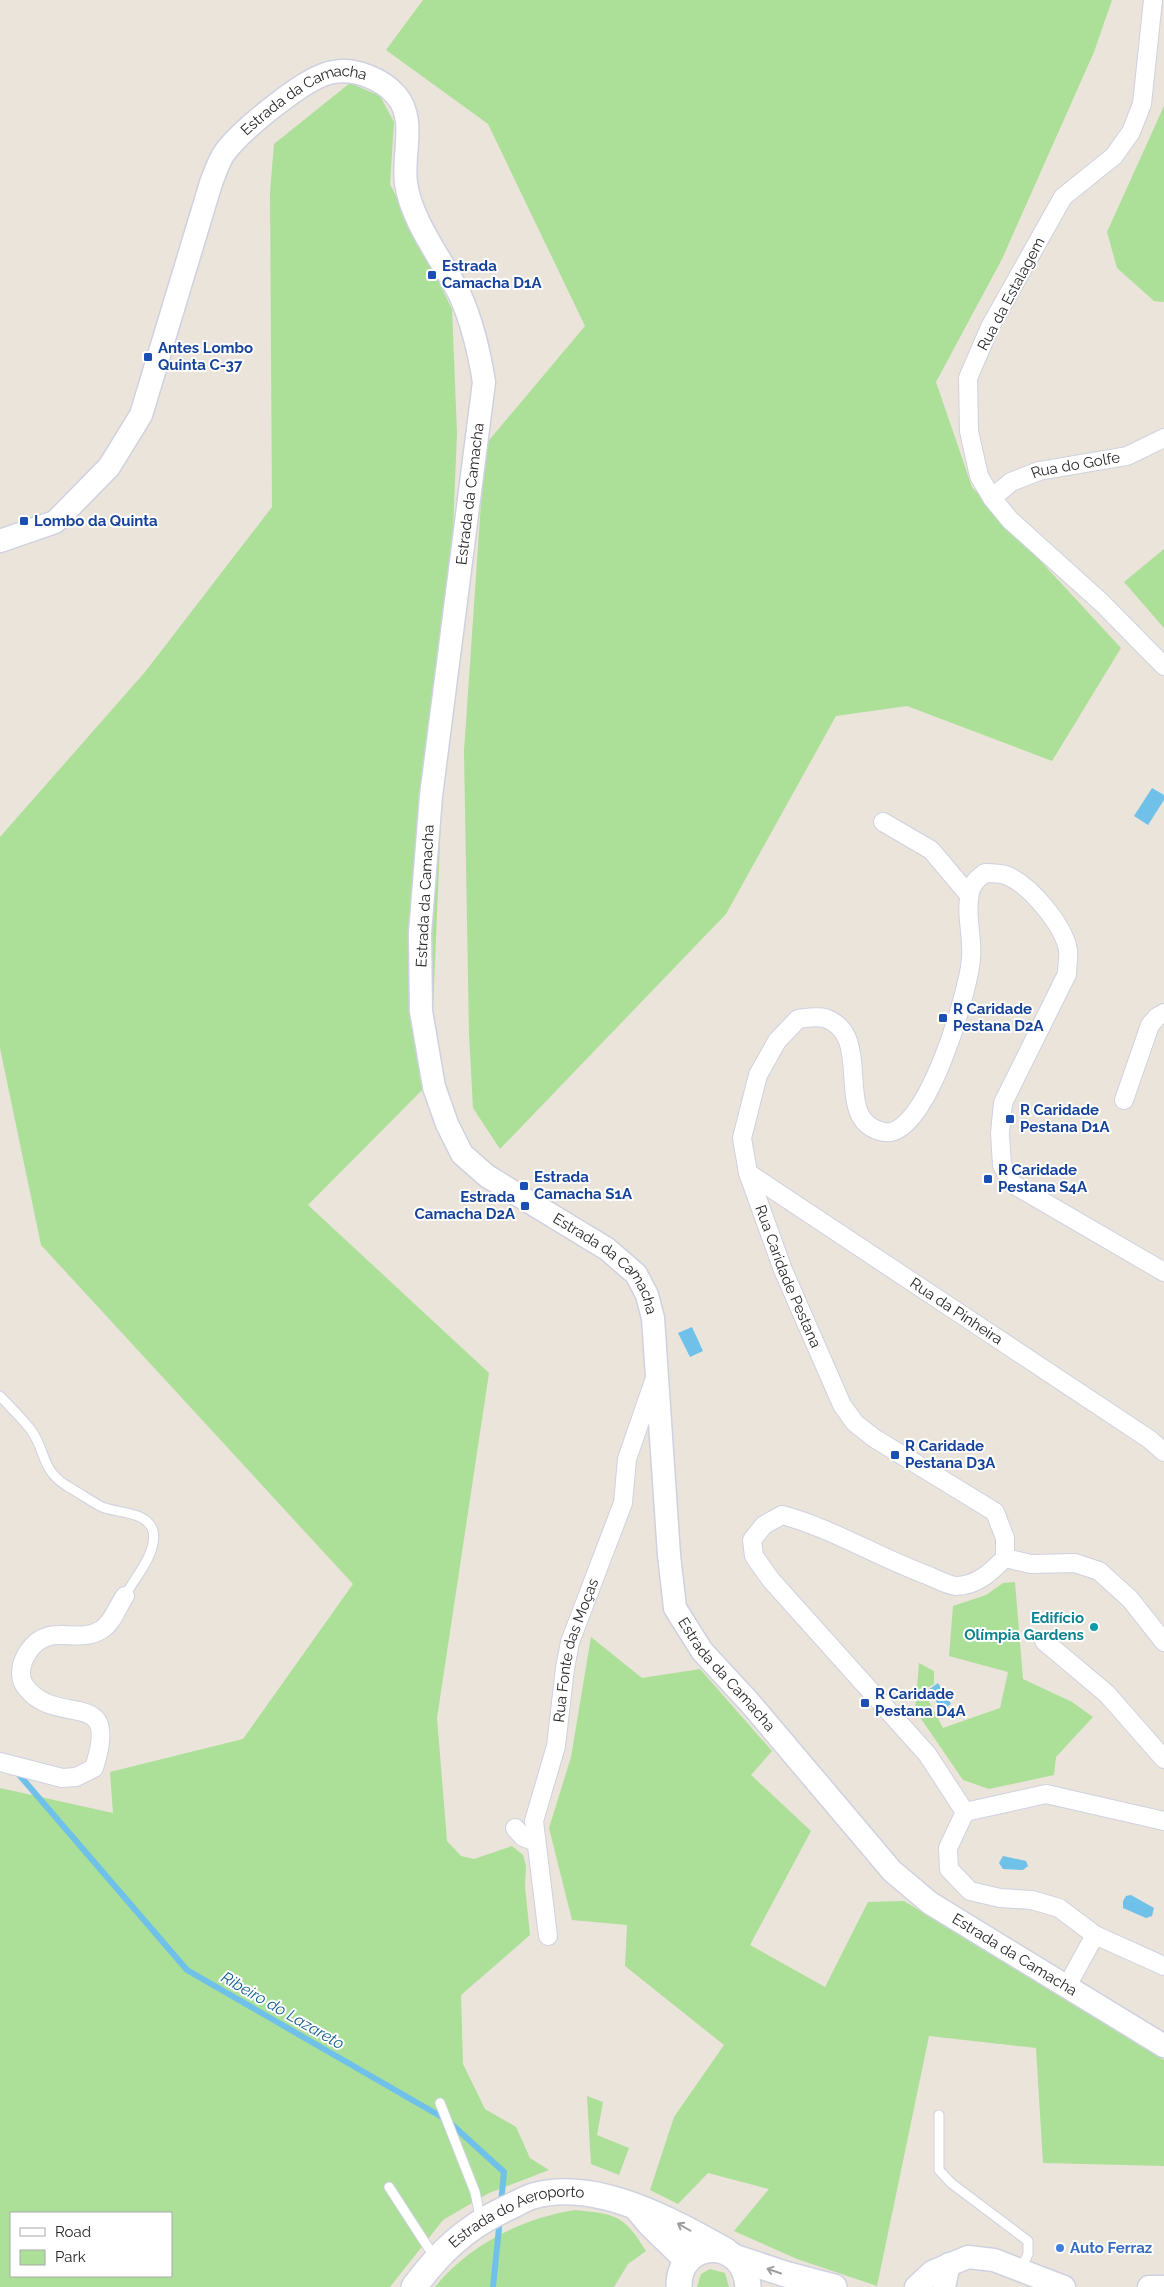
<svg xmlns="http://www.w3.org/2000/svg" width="1164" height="2287" viewBox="0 0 1164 2287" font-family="Raleway,sans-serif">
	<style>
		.green { fill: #acdf98; fill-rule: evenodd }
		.water { fill: #70c1e9 }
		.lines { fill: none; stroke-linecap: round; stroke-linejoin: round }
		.stream { stroke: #70c1e9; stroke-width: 6 }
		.service-casing { stroke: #cfd1e1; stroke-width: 11 }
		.minor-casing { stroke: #cfd1e1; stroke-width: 20 }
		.tertiary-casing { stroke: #cfd1e1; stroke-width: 25 }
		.secondary-casing { stroke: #cfd1e1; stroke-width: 28 }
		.service { stroke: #fff; stroke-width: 9 }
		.minor { stroke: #fff; stroke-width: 18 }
		.tertiary { stroke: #fff; stroke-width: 22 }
		.secondary { stroke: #fff; stroke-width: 25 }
		.oneway { stroke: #9e9e9e }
		.transit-dot { fill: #1a4fb4; stroke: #fff; stroke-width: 2 }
		.culture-dot { fill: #0f9aa8; stroke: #fff; stroke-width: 2 }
		.shop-dot { fill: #3f7fe0; stroke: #fff; stroke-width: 2 }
		.labels { text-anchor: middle; stroke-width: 4; stroke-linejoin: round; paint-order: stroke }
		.street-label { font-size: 15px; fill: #282828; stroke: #fff }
		.transit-label { font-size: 15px; font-weight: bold; fill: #164399; stroke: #fff; text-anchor: start }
		.culture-label { font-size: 15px; font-weight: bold; fill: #0d838f; stroke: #fff; text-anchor: end }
		.shop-label { font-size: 15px; font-weight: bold; fill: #366cbe; stroke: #fff; text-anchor: start }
		.water-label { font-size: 16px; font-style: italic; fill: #125e92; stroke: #fff }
	</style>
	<rect width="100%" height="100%" fill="#eae4da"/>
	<path class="green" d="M 423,0 L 1112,0 L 1094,52 L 1002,259 L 936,382 L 972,487 L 1121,648 L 1052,761 L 907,706 L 836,716 L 726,914 L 500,1149 L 473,1108 L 469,1034 L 464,751 L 485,445 L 585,326 L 488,124 L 386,50 Z
		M 350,83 L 380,96 L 394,122 L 390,184 L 452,309 L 457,433 L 430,1082 L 308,1205 L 489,1373 L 437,1718 L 447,1841 L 461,1856 L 474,1859 L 512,1846 L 523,1855 L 526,1866 L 525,1886 L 530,1935 L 461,1995 L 463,2064 L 485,2109 L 516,2127 L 530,2158 L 549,2170 L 489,2193 L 443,2220 L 390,2287 L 0,2287 L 0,1788 L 113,1813 L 110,1772 L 243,1739 L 353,1584 L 41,1245 L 0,1048 L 0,837 L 145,672 L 272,507 L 270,192 L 274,144 ZM 11,2213 L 171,2213 L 171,2276 L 11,2276 Z
		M 1164,106 L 1164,302 L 1154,301 L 1117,268 L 1107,232 Z
		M 1164,549 L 1164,628 L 1124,582 Z
		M 1015,1582 L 1023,1679 L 1072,1702 L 1093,1717 L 1056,1757 L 1054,1775 L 989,1789 L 963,1780 L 915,1710 L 919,1663 L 934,1671 L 934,1684 L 923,1690 L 943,1728 L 1000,1708 L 1008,1672 L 949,1656 L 953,1606 L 986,1595 L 1003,1583 Z
		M 591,1637 L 642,1678 L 700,1669 L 772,1751 L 751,1775 L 811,1831 L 750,1945 L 825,1987 L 868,1902 L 904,1901 L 1164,2060 L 1164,2166 L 1043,2163 L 1036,2048 L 929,2036 L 877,2286 L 797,2259 L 734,2231 L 769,2189 L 708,2173 L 678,2204 L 650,2190 L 674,2117 L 724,2045 L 625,1966 L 627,1925 L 572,1920 L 549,1828 L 571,1757 Z
		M 587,2096 L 603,2102 L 597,2135 L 629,2148 L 619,2175 L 591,2164 Z
		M 575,2210 C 616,2214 624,2215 646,2251 L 628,2264 L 614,2287 L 435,2287 C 469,2245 523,2218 575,2210 Z
		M 710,2269 L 725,2273 L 729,2287 L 697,2287 L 701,2274 Z"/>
	<path class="water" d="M 1152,788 L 1164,795 L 1164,800 L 1148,825 L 1134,816 Z
		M 692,1327 L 703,1351 L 690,1357 L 678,1333 Z
		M 938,1683 L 951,1704 L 942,1710 L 928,1690 Z
		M 1003,1856 L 1026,1861 L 1028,1866 L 1023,1870 L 1003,1869 L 999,1863 Z
		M 1131,1895 L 1154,1908 L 1152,1916 L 1146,1918 L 1123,1908 L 1123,1901 L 1126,1896 Z"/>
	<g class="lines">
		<path class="stream" d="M 15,1770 L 187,1970 L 447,2120 L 504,2172 L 501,2203
			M 493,2287 L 500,2218"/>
		<g class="service-casing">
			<path id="service" d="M 0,1396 C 10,1407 22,1418 31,1430 C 47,1452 40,1469 67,1486 C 78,1492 89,1500 100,1506 C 116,1514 147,1510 153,1531 C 158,1553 134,1578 125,1596
				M 440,2103 L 475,2192 L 481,2221
				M 939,2115 L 939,2170 L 951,2183 L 1028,2241 L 1028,2254 L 1021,2269
				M 389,2187 L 435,2258"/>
		</g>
		<g class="minor-casing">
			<g id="minor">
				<path d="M 1153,0 L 1142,104 L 1131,132 L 1114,156 L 1063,197 L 990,327 L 968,378 L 969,431 L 979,476 L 992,498 L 1010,520 L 1102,603 L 1164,666"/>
				<path id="s1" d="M 992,498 L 1011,482 L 1039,471 L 1127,456 L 1164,438"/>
				<path d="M 883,822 L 931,850 L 969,895"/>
				<path d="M 1124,1100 L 1150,1025 L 1157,1017 L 1164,1013"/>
				<path id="s2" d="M 748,1173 L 1149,1439 L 1164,1452"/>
				<path id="s3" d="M 1164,1272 L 1011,1183 L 1002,1165 L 1000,1133 L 1003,1103 L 1067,974 C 1067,966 1069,957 1068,950 C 1064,926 1031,886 1008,876 C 1001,873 993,873 985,873 C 977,879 972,883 970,893 C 965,913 973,937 971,958 C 969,990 926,1140 884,1132 C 829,1122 877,1036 825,1018 C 817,1016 806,1018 798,1019 L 777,1041 L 758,1075 L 742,1138 L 748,1173 L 783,1270 L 842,1405 L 855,1423 L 874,1438 L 995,1512 L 1005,1538 L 1005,1558 C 992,1571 977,1586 956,1586 C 946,1585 933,1577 924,1574 C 876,1556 831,1528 782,1515 L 764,1525 L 752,1540 L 754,1556 L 771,1580 L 927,1754 L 965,1812 L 948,1848 L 949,1869 L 970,1891 L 1000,1898 L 1032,1900 L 1059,1908 L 1095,1935 L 1164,1966"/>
				<path d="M 1005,1558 L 1031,1564 L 1075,1563 L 1099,1571 L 1130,1599 L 1164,1642"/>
				<path d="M 1044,1641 L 1107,1694 L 1164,1759"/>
				<path d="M 0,1762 L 62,1778 L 76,1777 L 94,1768 C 120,1688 64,1725 31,1693 C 25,1687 21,1682 21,1673 C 21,1666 24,1658 28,1652 C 48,1621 76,1645 101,1630 C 113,1623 117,1607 125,1596"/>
				<path d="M 965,1812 L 1046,1794 L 1164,1821"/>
				<path d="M 515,1828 L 523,1837 L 536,1842"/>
				<path id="s4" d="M 548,1936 L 534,1821 L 556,1746 L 565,1668 L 570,1642 L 623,1503 L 627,1459 L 655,1378"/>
				<path d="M 1067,1986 L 1095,1935"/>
			</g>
		</g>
		<g class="tertiary-casing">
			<g id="tertiary">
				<path id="s5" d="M 0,541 L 55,522 L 109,467 L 141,415 L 211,183 C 215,173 219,160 225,152 C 242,130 307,75 334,72 C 355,68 382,79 396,95 C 417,119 402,155 406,183 C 411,221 443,261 460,295 C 473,324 479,351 484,382 L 431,796 L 420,933 L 421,1011 L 434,1087 L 447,1124 L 462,1154 L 487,1176 L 607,1249 L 636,1274 L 647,1295 L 653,1318 L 669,1555 L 675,1608 L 702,1651 L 750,1703 L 892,1871 L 930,1903 L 1164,2046"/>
				<path d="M 916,2287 L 932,2272 L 968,2257 L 994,2260 L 1064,2287"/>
				<path d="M 944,2287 L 949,2264"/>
				<path d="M 1149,2287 L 1164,2287"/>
			</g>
		</g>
		<g class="secondary-casing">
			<g id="secondary">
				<path d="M 639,2211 L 650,2224 L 687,2260"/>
				<path d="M 737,2258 L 785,2274 L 834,2287"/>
				<path id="s6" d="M 414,2287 C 440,2252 465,2228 505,2209 C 514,2205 524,2199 533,2196 C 596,2178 673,2221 726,2251"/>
				<path d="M 679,2287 C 678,2238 745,2236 748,2287"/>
			</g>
		</g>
		<use href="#service" class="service"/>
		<use href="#minor" class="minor"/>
		<use href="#tertiary" class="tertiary"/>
		<use href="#secondary" class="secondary"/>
	</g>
	<defs><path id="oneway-shaft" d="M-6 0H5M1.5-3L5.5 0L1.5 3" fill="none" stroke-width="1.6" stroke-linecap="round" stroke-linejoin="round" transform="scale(1.25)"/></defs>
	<g class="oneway">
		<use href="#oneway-shaft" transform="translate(684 2227) rotate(-150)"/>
		<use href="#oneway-shaft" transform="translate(774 2271) rotate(-161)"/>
	</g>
	<g class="transit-dot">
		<rect x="427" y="270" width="10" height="10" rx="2.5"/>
		<rect x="143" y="352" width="10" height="10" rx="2.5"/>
		<rect x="19" y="516" width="10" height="10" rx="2.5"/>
		<rect x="938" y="1013" width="10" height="10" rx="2.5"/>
		<rect x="1005" y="1114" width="10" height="10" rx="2.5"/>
		<rect x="983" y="1174" width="10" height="10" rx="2.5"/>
		<rect x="519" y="1181" width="10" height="10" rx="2.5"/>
		<rect x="520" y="1201" width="10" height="10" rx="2.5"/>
		<rect x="890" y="1450" width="10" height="10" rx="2.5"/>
		<rect x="860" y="1698" width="10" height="10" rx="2.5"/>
	</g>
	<circle class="culture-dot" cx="1094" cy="1627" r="5"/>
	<circle class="shop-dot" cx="1060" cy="2248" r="5"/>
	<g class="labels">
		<g class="street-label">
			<text dy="5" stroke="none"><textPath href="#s5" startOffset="571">Estrada da Camacha</textPath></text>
			<text transform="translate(1011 294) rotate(-62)" y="5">Rua da Estalagem</text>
			<text dy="5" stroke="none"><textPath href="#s1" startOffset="92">Rua do Golfe</textPath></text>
			<text transform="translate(470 494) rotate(-83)" y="5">Estrada da Camacha</text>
			<text transform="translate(425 896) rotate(-87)" y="5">Estrada da Camacha</text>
			<text dy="5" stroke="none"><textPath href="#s5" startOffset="1951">Estrada da Camacha</textPath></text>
			<text dy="5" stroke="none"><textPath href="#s3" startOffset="1291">Rua Caridade Pestana</textPath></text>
			<text dy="5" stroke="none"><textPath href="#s2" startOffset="250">Rua da Pinheira</textPath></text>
			<text dy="5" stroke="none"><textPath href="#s4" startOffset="292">Rua Fonte das Moças</textPath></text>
			<text dy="5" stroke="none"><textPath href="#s5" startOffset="2402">Estrada da Camacha</textPath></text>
			<text dy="5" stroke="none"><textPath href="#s5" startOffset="2808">Estrada da Camacha</textPath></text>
			<text dy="5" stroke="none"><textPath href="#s6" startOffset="130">Estrada do Aeroporto</textPath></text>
		</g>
		<g class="transit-label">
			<text x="442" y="271">Estrada<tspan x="442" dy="17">Camacha D1A</tspan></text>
			<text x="158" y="353">Antes Lombo<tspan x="158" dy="17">Quinta C-37</tspan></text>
			<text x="34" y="526">Lombo da Quinta</text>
			<text x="953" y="1014">R Caridade<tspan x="953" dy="17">Pestana D2A</tspan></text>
			<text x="1020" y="1115">R Caridade<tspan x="1020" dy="17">Pestana D1A</tspan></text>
			<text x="998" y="1175">R Caridade<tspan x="998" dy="17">Pestana S4A</tspan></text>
			<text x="534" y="1182">Estrada<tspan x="534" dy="17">Camacha S1A</tspan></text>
			<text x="515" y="1202" text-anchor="end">Estrada<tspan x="515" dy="17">Camacha D2A</tspan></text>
			<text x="905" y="1451">R Caridade<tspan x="905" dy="17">Pestana D3A</tspan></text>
			<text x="875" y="1699">R Caridade<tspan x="875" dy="17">Pestana D4A</tspan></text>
		</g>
		<g class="culture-label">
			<text x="1084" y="1623">Edifício<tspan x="1084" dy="17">Olímpia Gardens</tspan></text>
		</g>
		<g class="shop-label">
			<text x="1070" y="2253">Auto Ferraz</text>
		</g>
		<g class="water-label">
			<text transform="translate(283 2010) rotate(30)" y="6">Ribeiro do Lazareto</text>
		</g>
	</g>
	<rect x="10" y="2212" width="162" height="65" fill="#ffffff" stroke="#a9a9a9"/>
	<rect x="20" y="2228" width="25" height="8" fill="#ffffff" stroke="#a9a9a9"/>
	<text x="55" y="2237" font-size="15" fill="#282828">Road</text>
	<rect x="20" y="2250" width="25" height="15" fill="#acdf98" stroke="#a9a9a9"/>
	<text x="55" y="2262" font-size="15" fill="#282828">Park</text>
</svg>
